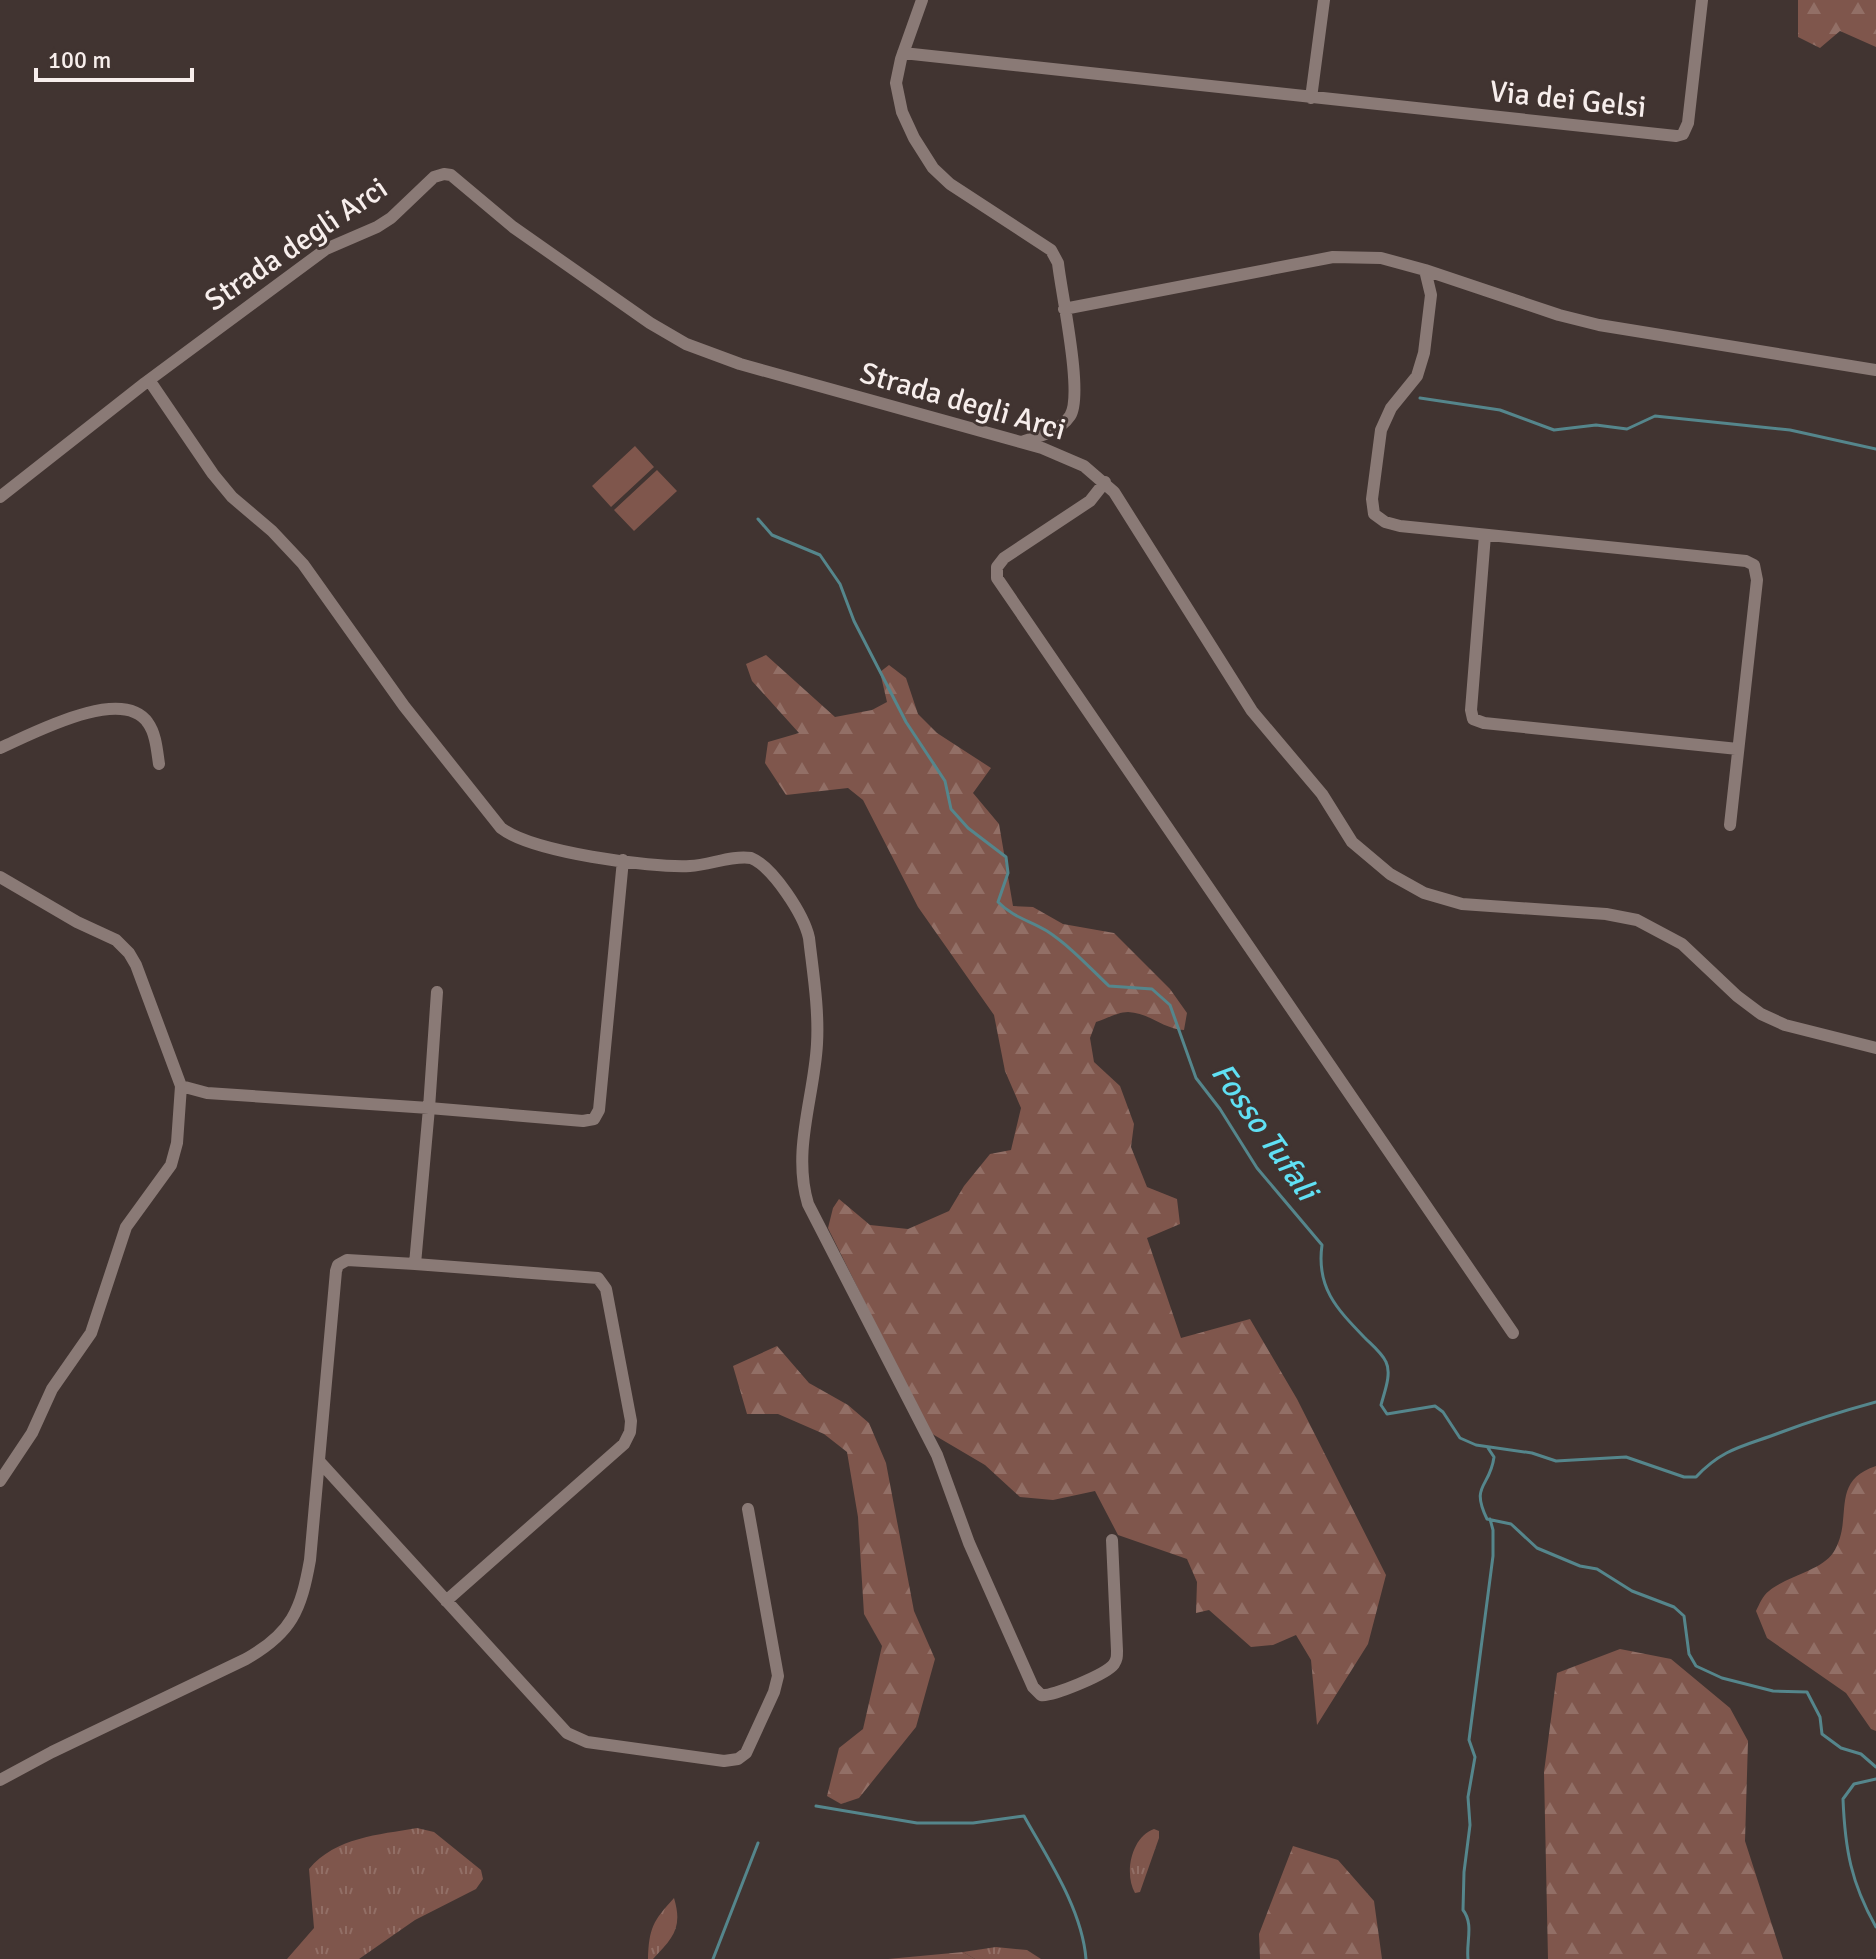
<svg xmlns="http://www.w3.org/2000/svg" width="1876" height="1959" viewBox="0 0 1876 1959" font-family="Signika,sans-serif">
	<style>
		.grass { fill: url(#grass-tufts) }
		.forest { fill: url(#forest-firs) }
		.pitch { fill: #7f564c }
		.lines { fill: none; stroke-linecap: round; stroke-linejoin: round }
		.stream { stroke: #55868c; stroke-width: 3 }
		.minor { stroke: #8a7a76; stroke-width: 12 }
		.labels { text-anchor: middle; stroke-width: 6; stroke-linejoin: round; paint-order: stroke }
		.street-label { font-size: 30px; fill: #f7eeec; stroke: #413431 }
		.water-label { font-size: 32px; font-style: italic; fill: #60e0f4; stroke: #413431 }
	</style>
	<defs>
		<pattern id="grass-tufts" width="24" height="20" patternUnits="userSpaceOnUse" patternTransform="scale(2)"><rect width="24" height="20" fill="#7f564c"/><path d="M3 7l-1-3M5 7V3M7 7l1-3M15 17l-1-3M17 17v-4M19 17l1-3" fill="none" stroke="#926f66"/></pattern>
		<pattern id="forest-firs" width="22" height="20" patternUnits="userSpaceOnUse" patternTransform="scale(2)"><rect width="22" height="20" fill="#7f564c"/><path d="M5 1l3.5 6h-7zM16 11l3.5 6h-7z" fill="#926f66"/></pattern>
	</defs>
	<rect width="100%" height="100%" fill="#413431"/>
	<path class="grass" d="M 417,1828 L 434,1832 L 481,1870 L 483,1879 L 476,1889 L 415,1920 L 359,1959 L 287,1959 L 314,1928 L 309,1869 C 336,1837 378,1835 417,1828 Z
		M 1154,1829 L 1159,1831 L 1159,1838 L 1140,1892 L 1135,1893 C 1124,1874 1131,1837 1154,1829 Z
		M 674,1898 C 683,1928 673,1938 653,1959 L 648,1959 C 649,1928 653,1921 674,1898 Z
		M 996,1947 L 1027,1950 L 1041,1959 L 975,1959 L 963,1952 Z"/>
	<path class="forest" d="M 1798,0 L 1876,0 L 1876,47 L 1840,31 L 1820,48 L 1798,37 Z
		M 766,655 L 835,717 L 872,710 L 887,702 L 880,672 L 889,665 L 906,678 L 918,714 L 937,733 L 991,768 L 973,793 L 999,824 L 1013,906 L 1033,907 L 1063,924 L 1114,933 L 1170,989 L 1187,1013 L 1184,1030 C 1163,1029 1150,1013 1128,1012 C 1118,1012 1106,1019 1096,1022 L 1090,1038 L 1094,1062 L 1120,1086 L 1134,1124 L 1131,1147 L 1147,1187 L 1177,1199 L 1180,1224 L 1147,1238 L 1181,1338 L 1250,1319 L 1297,1399 L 1386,1575 L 1368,1644 L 1317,1725 L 1311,1660 L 1296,1635 L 1273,1645 L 1251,1647 L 1209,1610 L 1196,1613 L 1197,1582 L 1187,1559 L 1118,1535 L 1095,1491 L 1053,1500 L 1020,1497 L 985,1465 L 929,1432 L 828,1228 L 833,1208 L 839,1199 L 870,1225 L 908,1229 L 949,1211 L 964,1186 L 990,1154 L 1011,1150 L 1021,1108 L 1005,1071 L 994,1015 L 918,907 L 863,800 L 848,788 L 786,795 L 765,763 L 768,742 L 799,733 L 752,681 L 746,664 Z
		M 777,1346 L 809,1383 L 848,1405 L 869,1423 L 886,1463 L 914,1611 L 935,1659 L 916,1727 L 859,1798 L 841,1804 L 827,1796 L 839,1748 L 863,1729 L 882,1646 L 864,1614 L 858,1517 L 847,1452 L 824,1434 L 778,1414 L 747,1414 L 733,1366 Z
		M 1876,1466 L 1876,1731 L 1871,1729 L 1846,1693 L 1767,1638 L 1756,1611 C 1759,1605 1763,1595 1769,1591 C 1785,1577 1822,1570 1833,1553 C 1855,1519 1828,1482 1876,1466 Z
		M 1620,1649 L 1671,1659 L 1730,1708 L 1748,1741 L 1745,1841 L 1783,1959 L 1548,1959 L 1544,1772 L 1557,1673 Z
		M 1293,1846 L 1338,1860 L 1374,1901 L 1382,1959 L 1260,1959 L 1259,1934 Z
		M 963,1952 L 975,1959 L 888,1959 Z"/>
	<path class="pitch" d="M 635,446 L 654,467 L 611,507 L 592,486 Z
		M 657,470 L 677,491 L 634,531 L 614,510 Z"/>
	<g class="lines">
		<path class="stream" d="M 1420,398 L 1500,410 L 1554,430 L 1596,425 L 1627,429 L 1655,416 L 1790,430 L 1876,449
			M 758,519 L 772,535 L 820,555 L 840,584 L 854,621 L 906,722 L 945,781 L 951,809 L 968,828 L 1006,857 L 1008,873 L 998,902 C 1014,918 1029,920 1047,931 C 1070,946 1089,967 1109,986 L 1152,989 L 1170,1005 L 1196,1078 L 1220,1109 L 1257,1168 L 1322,1245 C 1316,1288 1337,1309 1365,1338 C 1372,1345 1382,1353 1386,1362 C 1392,1374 1384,1393 1381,1405 L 1387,1414 L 1435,1406 L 1443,1412 L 1460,1438 L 1476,1445 L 1532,1453 L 1556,1461 L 1626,1457 L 1684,1477 L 1696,1477 C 1723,1448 1745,1446 1779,1433 C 1811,1421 1843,1411 1876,1402
			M 1488,1448 L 1494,1457 C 1490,1488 1470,1484 1487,1519 L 1511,1524 L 1537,1548 L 1580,1566 L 1597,1569 L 1632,1591 L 1674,1607 L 1684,1616 L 1689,1654 L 1696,1666 L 1722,1678 L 1773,1691 L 1807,1692 L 1820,1717 L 1822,1734 L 1841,1748 L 1861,1754 L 1876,1767
			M 1876,1779 L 1854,1784 L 1843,1799 C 1845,1849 1851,1883 1876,1927
			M 816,1806 L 917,1823 L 973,1823 L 1024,1816 C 1048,1859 1082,1909 1086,1959
			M 713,1959 L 758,1843
			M 1468,1959 C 1466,1942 1474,1924 1463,1910 L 1464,1872 L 1470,1825 L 1468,1797 L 1475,1757 L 1469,1740 L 1493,1556 L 1493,1530 L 1490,1519"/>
		<path class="minor" d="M 922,0 L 901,59 L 896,83 L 902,112 L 914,138 L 933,168 L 950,184 L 1051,250 L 1058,263 C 1061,292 1084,395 1070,416 C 1060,431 1038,437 1021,442
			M 903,53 L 1676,136 L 1683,134 L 1688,123 L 1702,0
			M 1311,98 L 1324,0
			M 1425,270 L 1559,315 L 1599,325 L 1876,370
			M 1064,309 L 1333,257 L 1381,258 L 1425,270 L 1431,295 L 1424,353 L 1417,376 L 1391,408 L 1381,430 L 1372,499 L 1374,514 L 1385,522 L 1400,526 L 1746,561 L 1754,565 L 1757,580 L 1730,825
			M 149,380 L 213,474 L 232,497 L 272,531 L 303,564 L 404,706 L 501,828 C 532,852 649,868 690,866 C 710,865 732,855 751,858 C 773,867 804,915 809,938 C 813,973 819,1009 817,1044 C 814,1098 792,1150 808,1204 L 937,1455 L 969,1543 L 1033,1687 L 1041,1695 C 1052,1697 1107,1674 1114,1664 C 1117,1659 1117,1657 1117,1651 L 1112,1540
			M 1105,482 L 1090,501 L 1004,558 L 997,567 L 997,578 L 1513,1333
			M 0,497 L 145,383 L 326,249 L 377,227 L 391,218 L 434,177 L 444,174 L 451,175 L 513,227 L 650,323 L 686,344 L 740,364 L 1042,448 L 1084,466 L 1114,492 L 1252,711 L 1322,794 L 1352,842 L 1390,874 L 1424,893 L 1462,904 L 1606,914 L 1637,920 L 1682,944 L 1737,996 L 1761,1014 L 1785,1025 L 1876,1048
			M 1485,535 L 1471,710 L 1473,719 L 1484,723 L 1738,749
			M 0,748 C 32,734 122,685 148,723 C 156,734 157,751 159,764
			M 0,877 L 77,922 L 116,940 L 129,953 L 136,965 L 181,1086 L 207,1093 L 429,1108 L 415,1264 L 347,1260 L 338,1265 L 336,1271 L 310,1560 C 301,1610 292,1633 246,1659 L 52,1752 L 0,1780
			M 437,992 L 429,1108 L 583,1121 L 594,1119 L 599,1110 L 623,860
			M 415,1264 L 598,1278 L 606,1289 L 631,1421 L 630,1432 L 624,1444 L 446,1601
			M 319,1461 L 567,1733 L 587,1742 L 724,1761 L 738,1759 L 746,1753 L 774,1692 L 778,1676 L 748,1509
			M 0,1481 L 32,1433 L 52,1389 L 91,1333 L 126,1227 L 171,1165 L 177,1143 L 181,1086"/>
	</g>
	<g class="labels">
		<g class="street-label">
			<text transform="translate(1568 99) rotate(6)" y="10">Via dei Gelsi</text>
			<text transform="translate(296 244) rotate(-34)" y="10">Strada degli Arci</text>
			<text transform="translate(963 401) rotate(16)" y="10">Strada degli Arci</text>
		</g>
		<g class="water-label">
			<text transform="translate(1265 1131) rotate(55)" y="11">Fosso Tufali</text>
		</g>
	</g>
	<path d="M36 68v12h156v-12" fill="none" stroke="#f7eeec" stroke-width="4"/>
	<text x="48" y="68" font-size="24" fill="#f7eeec" stroke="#413431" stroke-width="6" paint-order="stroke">100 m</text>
</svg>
